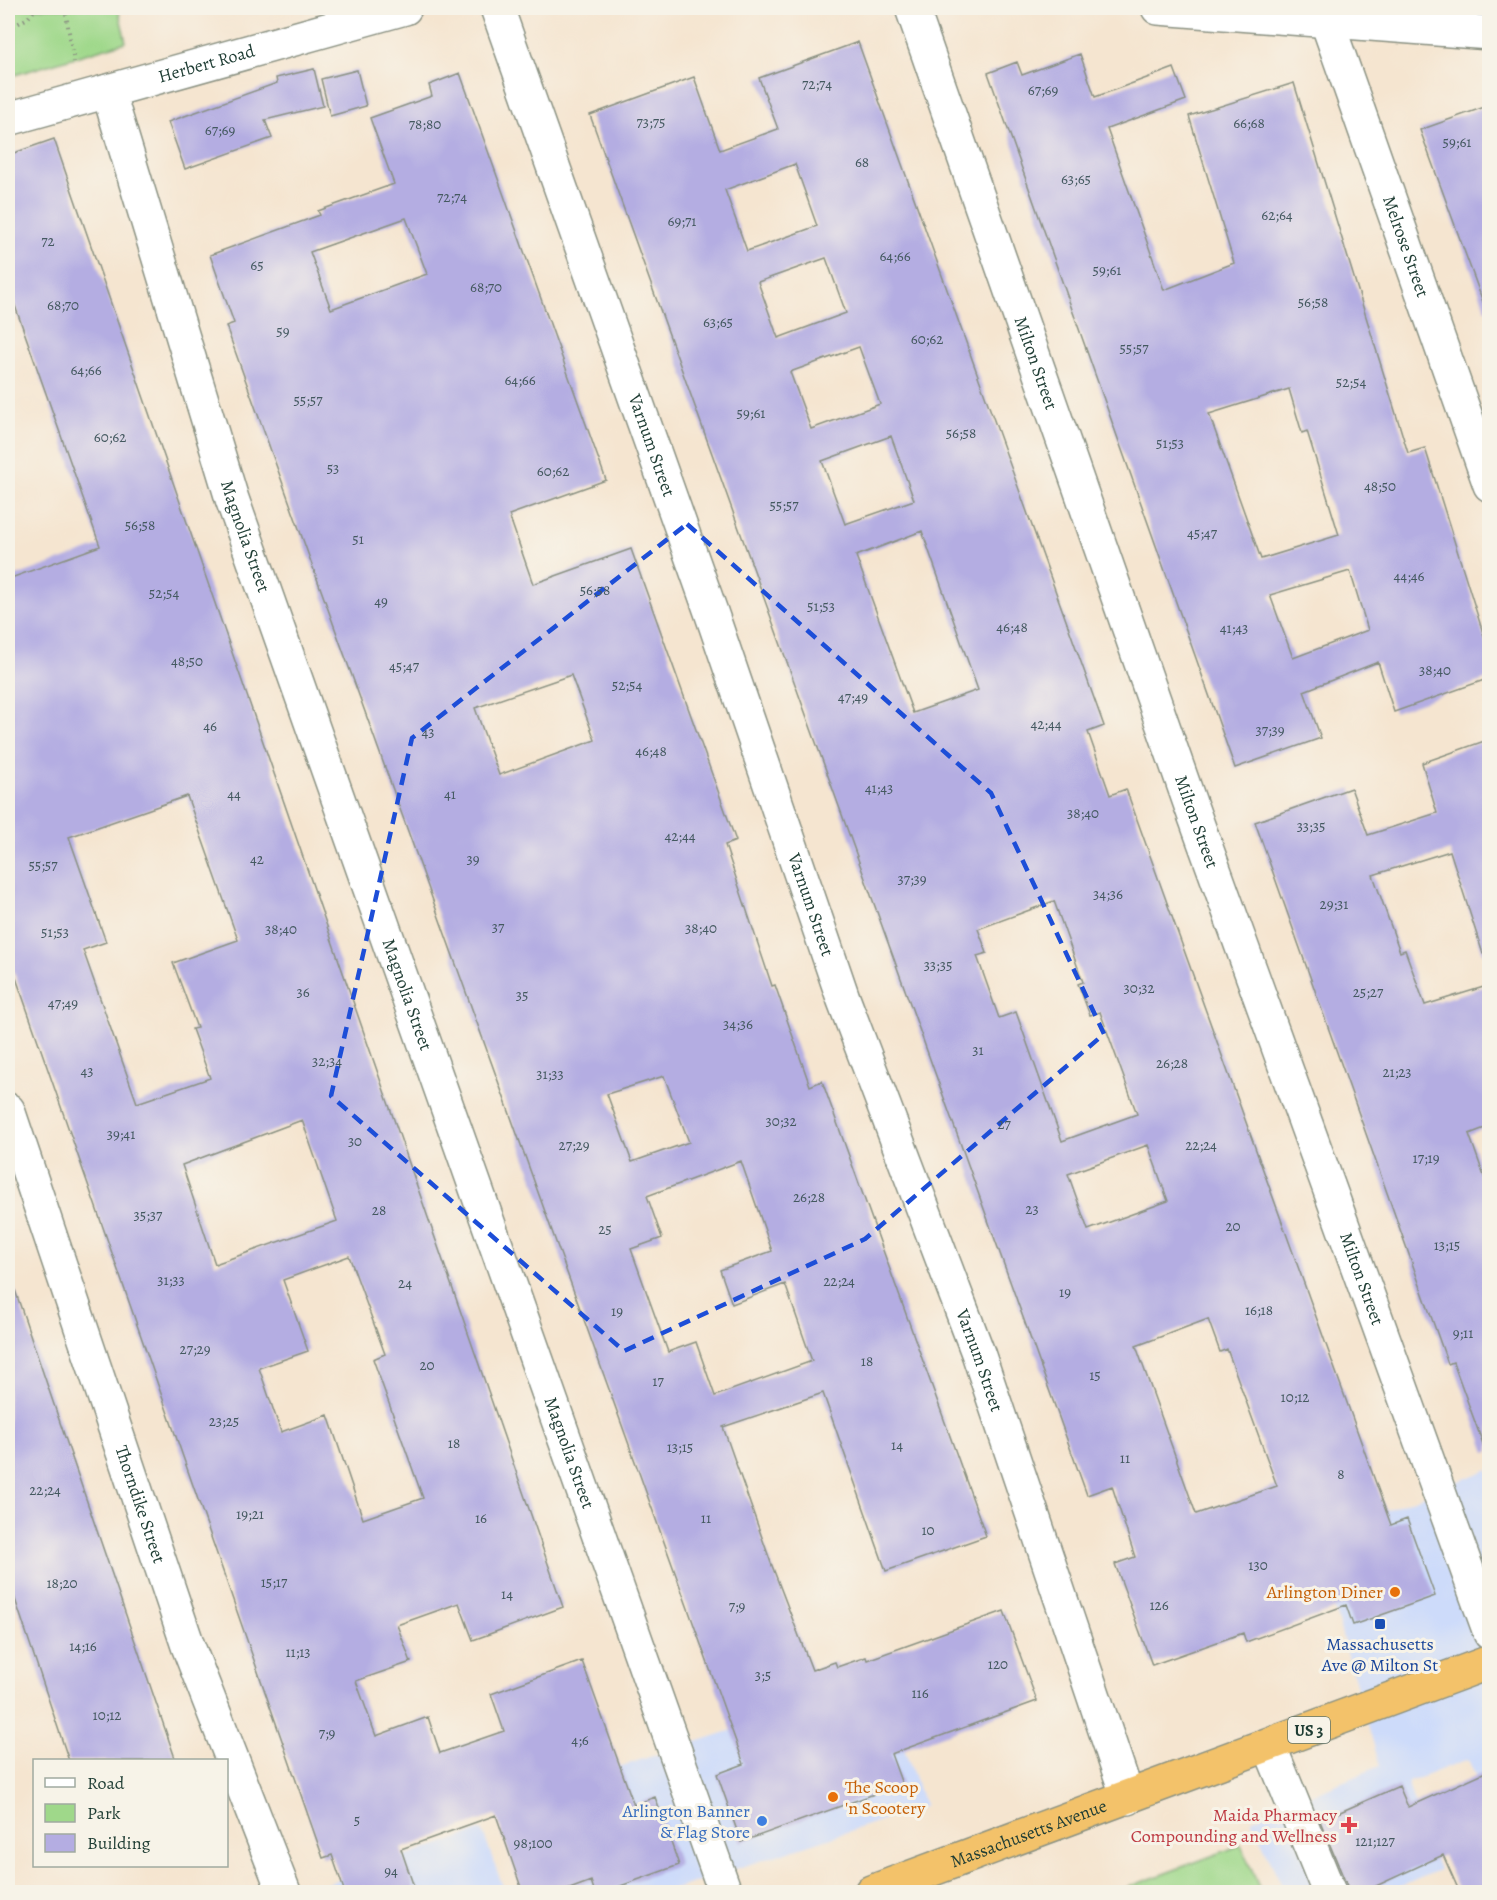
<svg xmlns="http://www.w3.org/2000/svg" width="1497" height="1900" viewBox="0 0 1497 1900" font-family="Alegreya,serif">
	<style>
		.built { fill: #cddbfa }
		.green { fill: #9fd88a; stroke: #5f8a5f; stroke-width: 1.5 }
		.building { fill: #b4ade2; fill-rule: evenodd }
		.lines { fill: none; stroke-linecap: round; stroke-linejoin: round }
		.minor-casing { stroke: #8a9182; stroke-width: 36 }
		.trunk-casing { stroke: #8a9182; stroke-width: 36 }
		.path { stroke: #8a9182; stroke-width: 4; stroke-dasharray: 1.5 4.5; stroke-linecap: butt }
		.minor { stroke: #fff; stroke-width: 33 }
		.trunk { stroke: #f3c26a; stroke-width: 33 }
		.marked { fill: none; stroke: #1d4ed8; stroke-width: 4.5; stroke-dasharray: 12 8; stroke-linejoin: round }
		.food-dot { fill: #e8710a; stroke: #f7f3e8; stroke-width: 2 }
		.transit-dot { fill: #1a4fb4; stroke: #f7f3e8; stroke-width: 2 }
		.shop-dot { fill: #3f7fe0; stroke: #f7f3e8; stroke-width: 2 }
		.health-dot { fill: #e0444e; stroke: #f7f3e8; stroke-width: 2 }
		.labels { text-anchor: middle; stroke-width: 6; stroke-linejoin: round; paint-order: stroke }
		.number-label { font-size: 15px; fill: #445960 }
		.shield { fill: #f7f3e8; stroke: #60746a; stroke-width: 1.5 }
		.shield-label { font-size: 16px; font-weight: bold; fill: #1f3d34 }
		.street-label { font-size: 18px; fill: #1f3d34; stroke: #f7f3e8 }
		.food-label { font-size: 18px; fill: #c56008; stroke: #f7f3e8; text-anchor: end }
		.transit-label { font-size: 18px; fill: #164399; stroke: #f7f3e8 }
		.shop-label { font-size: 18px; fill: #366cbe; stroke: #f7f3e8; text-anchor: end }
		.health-label { font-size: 18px; fill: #be3a42; stroke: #f7f3e8; text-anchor: end }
	</style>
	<rect width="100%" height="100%" fill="#f7f3e8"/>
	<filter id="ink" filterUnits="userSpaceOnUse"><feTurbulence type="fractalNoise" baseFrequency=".0167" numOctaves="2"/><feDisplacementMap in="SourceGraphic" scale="12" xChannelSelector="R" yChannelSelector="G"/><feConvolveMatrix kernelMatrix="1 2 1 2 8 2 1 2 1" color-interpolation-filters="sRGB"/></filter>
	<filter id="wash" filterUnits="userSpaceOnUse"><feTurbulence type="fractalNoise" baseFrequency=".008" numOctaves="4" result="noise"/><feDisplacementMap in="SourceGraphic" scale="24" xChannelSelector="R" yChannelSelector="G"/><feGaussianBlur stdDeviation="1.35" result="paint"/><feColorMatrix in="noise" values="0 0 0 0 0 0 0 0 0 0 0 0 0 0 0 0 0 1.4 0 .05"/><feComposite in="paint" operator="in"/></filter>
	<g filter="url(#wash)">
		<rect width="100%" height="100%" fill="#f5e5d0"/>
		<path class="built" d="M 1489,1469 L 1489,1810 L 1468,1759 L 1407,1783 L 1439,1870 L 1388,1892 L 1285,1892 L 1251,1820 L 1380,1766 L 1314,1539 Z
			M 829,1699 L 886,1699 L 925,1806 L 666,1892 L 585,1892 L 551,1789 Z
			M 482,1830 L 505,1892 L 303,1892 Z"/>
		<path class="green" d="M 8,8 L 118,8 L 126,42 L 8,77 Z
			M 1241,1845 L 1261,1892 L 1115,1892 Z"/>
		<g id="blocks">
			<path class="building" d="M 858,42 L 1104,726 L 1088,732 L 1110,795 L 1126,789 L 1391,1525 L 1407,1519 L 1435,1596 L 1353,1625 L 1346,1605 L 1246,1642 L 1243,1633 L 1152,1665 L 1115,1564 L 1135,1557 L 1112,1486 L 1087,1495 L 590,115 L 694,77 L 720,150 L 778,129 L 759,78 ZM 795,164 L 817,226 L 747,251 L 725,190 ZM 826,258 L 846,313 L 778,338 L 758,282 ZM 859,347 L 880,404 L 811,429 L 790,372 ZM 891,436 L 914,500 L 845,524 L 822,461 ZM 922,531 L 978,690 L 913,713 L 856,556 ZM 1054,901 L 1083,982 L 1078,984 L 1090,1015 L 1100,1012 L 1137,1114 L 1062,1141 L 1016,1012 L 999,1018 L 977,956 L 987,953 L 978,929 ZM 1148,1145 L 1168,1201 L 1088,1230 L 1068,1174 ZM 1208,1319 L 1220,1352 L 1227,1349 L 1277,1486 L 1196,1514 L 1136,1346 Z
				M 1080,54 L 1095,97 L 1174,68 L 1186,100 L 1107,129 L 1164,290 L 1234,263 L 1189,116 L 1294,83 L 1408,453 L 1425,448 L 1490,655 L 1490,678 L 1394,712 L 1378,662 L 1304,691 L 1321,738 L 1235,768 L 988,73 L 1017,62 L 1022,75 ZM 1289,389 L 1302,433 L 1307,431 L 1339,535 L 1261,559 L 1209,414 ZM 1350,571 L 1368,630 L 1293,658 L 1270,595 Z
				M 314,69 L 323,106 L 265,120 L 272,138 L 185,169 L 168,122 L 277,83 L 276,78 Z
				M 357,70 L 366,106 L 330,116 L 321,79 Z
				M 460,73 L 606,480 L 509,515 L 533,584 L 631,549 L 736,841 L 725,845 L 772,986 L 775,985 L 810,1086 L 822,1081 L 986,1536 L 886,1571 L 823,1393 L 723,1427 L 771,1563 L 812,1670 L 835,1662 L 837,1667 L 866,1657 L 867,1660 L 1004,1611 L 1037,1701 L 891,1754 L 902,1784 L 741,1842 L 717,1774 L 744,1764 L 226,326 L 234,323 L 210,255 L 320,215 L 318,211 L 394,184 L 370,118 L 432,96 L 429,85 ZM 406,218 L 427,274 L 331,309 L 310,252 ZM 571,675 L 595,740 L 499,775 L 475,708 ZM 664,1076 L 689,1142 L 632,1162 L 607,1094 ZM 741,1161 L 772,1251 L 720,1270 L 732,1304 L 785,1284 L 812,1361 L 715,1396 L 696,1342 L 668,1352 L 631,1249 L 662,1238 L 647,1196 Z
				M 1490,105 L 1490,310 L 1486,310 L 1420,130 Z
				M 54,139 L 563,1607 L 473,1640 L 459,1603 L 397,1625 L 411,1662 L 356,1681 L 376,1736 L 428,1717 L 440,1753 L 504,1731 L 491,1694 L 582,1661 L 634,1805 L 655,1797 L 679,1865 L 601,1893 L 595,1893 L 591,1881 L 559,1893 L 523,1893 L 496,1815 L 401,1849 L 416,1893 L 345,1893 L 332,1855 L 323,1858 L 8,955 L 8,579 L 100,546 L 8,286 L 8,155 ZM 187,796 L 238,940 L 173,963 L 197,1028 L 192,1029 L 210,1078 L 137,1103 L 83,950 L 106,942 L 69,837 ZM 302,1120 L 337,1221 L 215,1264 L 182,1165 ZM 349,1256 L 385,1354 L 373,1359 L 423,1498 L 363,1519 L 328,1415 L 281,1432 L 259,1368 L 308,1351 L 283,1280 Z
				M 1490,739 L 1490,953 L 1483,954 L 1450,851 L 1373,875 L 1400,952 L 1405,950 L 1425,1005 L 1490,985 L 1490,1126 L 1469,1134 L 1490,1193 L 1490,1451 L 1486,1452 L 1453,1362 L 1448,1364 L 1255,822 L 1351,788 L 1368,835 L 1437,813 L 1422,763 Z
				M 13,1284 L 69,1449 L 176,1761 L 69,1761 L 8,1578 L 8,1285 Z
				M 1490,1770 L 1490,1893 L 1460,1893 L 1443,1855 L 1361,1893 L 1350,1893 L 1320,1821 L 1399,1786 L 1408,1807 Z"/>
		</g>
	</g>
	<g filter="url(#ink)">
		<use href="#blocks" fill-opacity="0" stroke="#8a9182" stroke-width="1.5"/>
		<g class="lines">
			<g class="minor-casing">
				<g id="minor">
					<path id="s1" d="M 497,8 L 711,612 L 843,998 L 978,1353 L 1128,1798"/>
					<path id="s2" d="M 912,8 L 1191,806 L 1490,1633"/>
					<path d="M 1158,8 L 1490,33"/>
					<path id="s3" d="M 1325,8 L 1326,19 L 1490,485"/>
					<path id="s4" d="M 108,91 L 232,499 L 725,1892"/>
					<path id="s5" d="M 8,119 L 405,8"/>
					<path id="s6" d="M 8,1110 L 188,1646 L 284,1892"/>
					<path d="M 1269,1745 L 1329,1892"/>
				</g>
			</g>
			<g class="trunk-casing">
				<g id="trunk">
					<path id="s7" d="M 871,1892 L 1490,1662"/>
				</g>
			</g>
			<path class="path" d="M 65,8 L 74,62
				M 8,29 L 28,18 L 36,8"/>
			<use href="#minor" class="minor"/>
			<use href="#trunk" class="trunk"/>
		</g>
	</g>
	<path class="marked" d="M 687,524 L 991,793 L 1104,1034 L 865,1239 L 624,1351 L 331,1096 L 412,738 Z"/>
	<g class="food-dot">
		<circle cx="1395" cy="1592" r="6"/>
		<circle cx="833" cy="1797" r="6"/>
	</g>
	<rect class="transit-dot" x="1374" y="1618" width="12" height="12" rx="3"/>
	<circle class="shop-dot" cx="762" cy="1821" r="6"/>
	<path class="health-dot" d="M1346 1816h6v6h6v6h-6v6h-6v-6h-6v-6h6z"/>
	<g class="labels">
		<g class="number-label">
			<text x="817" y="89">72;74</text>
			<text x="1043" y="95">67;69</text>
			<text x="651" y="127">73;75</text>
			<text x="1249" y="128">66;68</text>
			<text x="425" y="129">78;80</text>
			<text x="220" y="135">67;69</text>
			<text x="1457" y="147">59;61</text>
			<text x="862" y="167">68</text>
			<text x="1076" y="184">63;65</text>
			<text x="452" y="202">72;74</text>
			<text x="1277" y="220">62;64</text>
			<text x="682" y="226">69;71</text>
			<text x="48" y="246">72</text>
			<text x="895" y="261">64;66</text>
			<text x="257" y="270">65</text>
			<text x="1107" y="275">59;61</text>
			<text x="486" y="292">68;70</text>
			<text x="1313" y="307">56;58</text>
			<text x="63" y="310">68;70</text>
			<text x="718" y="327">63;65</text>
			<text x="283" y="336">59</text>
			<text x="927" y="344">60;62</text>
			<text x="1134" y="353">55;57</text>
			<text x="86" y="375">64;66</text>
			<text x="520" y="385">64;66</text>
			<text x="1351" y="387">52;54</text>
			<text x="308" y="405">55;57</text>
			<text x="751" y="418">59;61</text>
			<text x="961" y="438">56;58</text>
			<text x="110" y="442">60;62</text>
			<text x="1170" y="448">51;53</text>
			<text x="333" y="473">53</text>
			<text x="553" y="476">60;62</text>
			<text x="1380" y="491">48;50</text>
			<text x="784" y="510">55;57</text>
			<text x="140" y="530">56;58</text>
			<text x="1202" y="538">45;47</text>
			<text x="358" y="544">51</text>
			<text x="1409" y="581">44;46</text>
			<text x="595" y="595">56;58</text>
			<text x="164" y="598">52;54</text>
			<text x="381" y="606">49</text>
			<text x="821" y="611">51;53</text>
			<text x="1012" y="632">46;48</text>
			<text x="1234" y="633">41;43</text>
			<text x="187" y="666">48;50</text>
			<text x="404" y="671">45;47</text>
			<text x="1435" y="675">38;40</text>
			<text x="627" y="690">52;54</text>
			<text x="853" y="702">47;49</text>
			<text x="1046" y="729">42;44</text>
			<text x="210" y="731">46</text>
			<text x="1270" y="735">37;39</text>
			<text x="428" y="737">43</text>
			<text x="651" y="756">46;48</text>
			<text x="879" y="793">41;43</text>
			<text x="234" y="799">44</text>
			<text x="450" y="799">41</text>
			<text x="1083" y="818">38;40</text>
			<text x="1311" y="831">33;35</text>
			<text x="680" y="841">42;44</text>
			<text x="257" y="864">42</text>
			<text x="473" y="864">39</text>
			<text x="43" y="870">55;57</text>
			<text x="912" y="884">37;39</text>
			<text x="1108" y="899">34;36</text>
			<text x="1334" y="909">29;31</text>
			<text x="498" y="932">37</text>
			<text x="701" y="933">38;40</text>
			<text x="281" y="934">38;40</text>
			<text x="55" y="937">51;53</text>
			<text x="938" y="970">33;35</text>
			<text x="1139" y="993">30;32</text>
			<text x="303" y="997">36</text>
			<text x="1368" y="997">25;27</text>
			<text x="522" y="1000">35</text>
			<text x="63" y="1008">47;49</text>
			<text x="738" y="1029">34;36</text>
			<text x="978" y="1055">31</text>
			<text x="327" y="1066">32;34</text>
			<text x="1172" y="1068">26;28</text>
			<text x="87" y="1076">43</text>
			<text x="1397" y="1077">21;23</text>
			<text x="550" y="1079">31;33</text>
			<text x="781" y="1126">30;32</text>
			<text x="1004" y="1129">27</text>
			<text x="121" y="1139">39;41</text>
			<text x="355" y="1146">30</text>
			<text x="574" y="1150">27;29</text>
			<text x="1201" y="1150">22;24</text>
			<text x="1426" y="1163">17;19</text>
			<text x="809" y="1202">26;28</text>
			<text x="1032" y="1214">23</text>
			<text x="379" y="1215">28</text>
			<text x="148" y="1220">35;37</text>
			<text x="1233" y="1231">20</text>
			<text x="605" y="1234">25</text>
			<text x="1447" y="1250">13;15</text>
			<text x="171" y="1285">31;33</text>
			<text x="839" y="1286">22;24</text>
			<text x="405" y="1288">24</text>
			<text x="1065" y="1297">19</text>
			<text x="1259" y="1315">16;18</text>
			<text x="617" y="1316">19</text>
			<text x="1463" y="1338">9;11</text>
			<text x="195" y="1354">27;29</text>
			<text x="867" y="1366">18</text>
			<text x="427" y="1370">20</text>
			<text x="1095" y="1380">15</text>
			<text x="658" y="1386">17</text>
			<text x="1295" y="1402">10;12</text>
			<text x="224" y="1426">23;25</text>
			<text x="454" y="1448">18</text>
			<text x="897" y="1450">14</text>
			<text x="680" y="1452">13;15</text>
			<text x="1125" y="1463">11</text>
			<text x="1341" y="1479">8</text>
			<text x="45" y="1495">22;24</text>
			<text x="250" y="1519">19;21</text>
			<text x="481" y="1523">16</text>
			<text x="706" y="1523">11</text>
			<text x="928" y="1535">10</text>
			<text x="1258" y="1570">130</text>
			<text x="274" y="1587">15;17</text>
			<text x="62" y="1588">18;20</text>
			<text x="507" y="1599">14</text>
			<text x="1159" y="1610">126</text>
			<text x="737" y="1611">7;9</text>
			<text x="83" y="1651">14;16</text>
			<text x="298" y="1657">11;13</text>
			<text x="998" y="1669">120</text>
			<text x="763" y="1680">3;5</text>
			<text x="920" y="1698">116</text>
			<text x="107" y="1720">10;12</text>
			<text x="327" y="1738">7;9</text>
			<text x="580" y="1745">4;6</text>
			<text x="357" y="1825">5</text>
			<text x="1375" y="1846">121;127</text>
			<text x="533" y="1848">98;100</text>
			<text x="391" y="1876">94</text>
		</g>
		<rect class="shield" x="1288" y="1717" width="42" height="26" rx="4.5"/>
		<g class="shield-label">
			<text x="1309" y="1736">US 3</text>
		</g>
		<g class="street-label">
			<text dy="6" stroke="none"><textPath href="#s5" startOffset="206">Herbert Road</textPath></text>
			<text dy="6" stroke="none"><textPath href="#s3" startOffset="252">Melrose Street</textPath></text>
			<text dy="6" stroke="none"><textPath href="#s2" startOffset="376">Milton Street</textPath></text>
			<text dy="6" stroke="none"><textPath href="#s1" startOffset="464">Varnum Street</textPath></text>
			<text dy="6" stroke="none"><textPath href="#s4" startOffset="466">Magnolia Street</textPath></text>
			<text dy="6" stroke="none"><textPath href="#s2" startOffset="862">Milton Street</textPath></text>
			<text dy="6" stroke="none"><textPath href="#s1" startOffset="950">Varnum Street</textPath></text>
			<text dy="6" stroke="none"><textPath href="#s4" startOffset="952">Magnolia Street</textPath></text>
			<text dy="6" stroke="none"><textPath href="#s2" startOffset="1348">Milton Street</textPath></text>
			<text dy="6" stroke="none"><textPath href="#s1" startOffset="1436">Varnum Street</textPath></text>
			<text dy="6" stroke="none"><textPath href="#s4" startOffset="1438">Magnolia Street</textPath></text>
			<text dy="6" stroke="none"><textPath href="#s6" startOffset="416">Thorndike Street</textPath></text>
			<text dy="6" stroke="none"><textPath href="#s7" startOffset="168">Massachusetts Avenue</textPath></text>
		</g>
		<g class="food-label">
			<text x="1383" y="1598">Arlington Diner</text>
			<text x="845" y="1793" text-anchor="start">The Scoop<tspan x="845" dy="21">'n Scootery</tspan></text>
		</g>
		<g class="transit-label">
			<text x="1380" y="1650">Massachusetts<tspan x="1380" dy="21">Ave @ Milton St</tspan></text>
		</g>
		<g class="shop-label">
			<text x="750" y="1817">Arlington Banner<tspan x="750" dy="21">&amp; Flag Store</tspan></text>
		</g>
		<g class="health-label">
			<text x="1337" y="1821">Maida Pharmacy<tspan x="1337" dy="21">Compounding and Wellness</tspan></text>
		</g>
	</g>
	<rect width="1497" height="1900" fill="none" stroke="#f7f3e8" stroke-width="30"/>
	<rect x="33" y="1759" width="195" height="108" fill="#f7f3e8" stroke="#a1aaa0" stroke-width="1.5"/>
	<rect x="45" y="1778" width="30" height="9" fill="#ffffff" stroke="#a1aaa0" stroke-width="1.5"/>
	<text x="87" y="1789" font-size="18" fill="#1f3d34">Road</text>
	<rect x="45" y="1804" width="30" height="18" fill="#9fd88a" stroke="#a1aaa0" stroke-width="1.5"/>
	<text x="87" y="1819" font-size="18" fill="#1f3d34">Park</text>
	<rect x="45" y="1834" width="30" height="18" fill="#b4ade2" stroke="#a1aaa0" stroke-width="1.5"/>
	<text x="87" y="1849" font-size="18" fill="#1f3d34">Building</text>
</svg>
